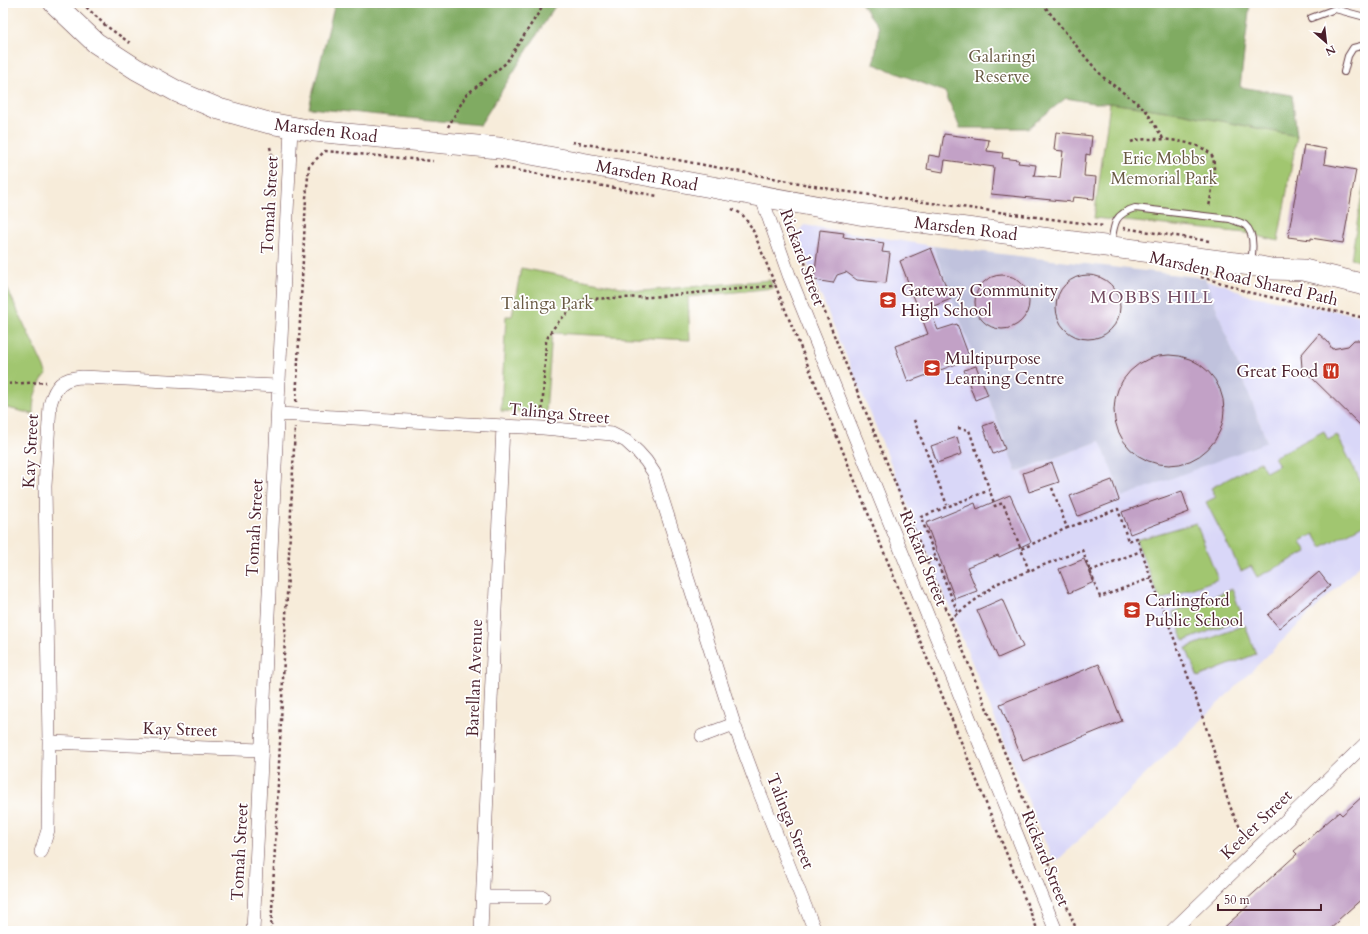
<svg xmlns="http://www.w3.org/2000/svg" width="1368" height="934" viewBox="0 0 1368 934" font-family="Cardo,serif">
	<style>
		.built { fill: #d9d7f8 }
		.industrial { fill: #c0c2dd }
		.green { fill: #a1c670; stroke: #76724e }
		.forest { fill: #80ab62; stroke: #656546 }
		.building { fill: #c2a1c6 }
		.lines { fill: none; stroke-linecap: round; stroke-linejoin: round }
		.service-casing { stroke: #643e45; stroke-width: 8 }
		.minor-casing { stroke: #643e45; stroke-width: 14 }
		.trunk-casing { stroke: #643e45; stroke-width: 22 }
		.path { stroke: #643e45; stroke-width: 2.5; stroke-dasharray: 3 3; stroke-linecap: butt }
		.service { stroke: #fff; stroke-width: 6 }
		.minor { stroke: #fff; stroke-width: 13 }
		.trunk { stroke: #fff; stroke-width: 21 }
		.labels { text-anchor: middle; stroke-width: 3.5; stroke-linejoin: round; paint-order: stroke }
		.park-label { font-size: 17px; fill: #685943; stroke: #fff }
		.street-label { font-size: 17px; fill: #4a1f2b; stroke: #fff }
		.poi-label { font-size: 17px; fill: #4a1f2b; stroke: #fff; text-anchor: start }
		.neighbourhood-label { font-size: 18px; letter-spacing: 1px; fill: #744c61; stroke: #fff }
	</style>
	<rect width="100%" height="100%" fill="#fff"/>
	<filter id="ink" filterUnits="userSpaceOnUse"><feTurbulence type="fractalNoise" baseFrequency=".025" numOctaves="2"/><feDisplacementMap in="SourceGraphic" scale="8" xChannelSelector="R" yChannelSelector="G"/><feConvolveMatrix kernelMatrix="1 2 1 2 8 2 1 2 1" color-interpolation-filters="sRGB"/></filter>
	<filter id="wash" filterUnits="userSpaceOnUse"><feTurbulence type="fractalNoise" baseFrequency=".012" numOctaves="4" result="noise"/><feDisplacementMap in="SourceGraphic" scale="16" xChannelSelector="R" yChannelSelector="G"/><feGaussianBlur stdDeviation="0.9" result="paint"/><feColorMatrix in="noise" values="0 0 0 0 0 0 0 0 0 0 0 0 0 0 0 0 0 1.4 0 .05"/><feComposite in="paint" operator="in"/></filter>
	<g filter="url(#wash)">
		<rect width="100%" height="100%" fill="#f7ecda"/>
		<path class="built" d="M 804,225 L 933,246 L 1016,472 L 1100,441 L 1267,442 L 1206,281 L 1223,284 L 1247,295 L 1365,316 L 1365,560 L 1054,864 L 869,410 L 797,239 L 796,234 Z"/>
		<path class="industrial" d="M 933,246 L 1205,278 L 1267,442 L 1122,497 L 1100,441 L 1016,472 Z"/>
		<path class="green" d="M 1110,103 L 1180,113 L 1297,136 L 1278,241 L 1246,233 L 1094,218 Z
			M 1365,176 L 1365,262 L 1351,259 Z
			M 521,268 L 642,291 L 770,280 L 773,288 L 688,297 L 690,340 L 552,333 L 546,413 L 501,411 L 506,316 L 512,316 Z
			M 3,279 L 47,374 C 36,385 33,398 33,414 L 3,407 Z
			M 1324,431 L 1328,440 L 1337,435 L 1365,490 L 1365,508 L 1364,509 L 1365,511 L 1365,524 L 1321,547 L 1314,534 L 1301,541 L 1307,552 L 1257,577 L 1251,566 L 1241,571 L 1206,502 L 1216,497 L 1211,488 L 1260,462 L 1266,472 L 1279,465 L 1274,457 Z
			M 1196,523 L 1218,579 L 1160,600 L 1136,540 Z
			M 1232,589 L 1243,618 L 1184,641 L 1173,612 Z
			M 1245,625 L 1256,654 L 1198,677 L 1186,648 Z"/>
		<path class="forest" d="M 335,3 L 557,3 L 480,125 L 309,108 Z
			M 861,3 L 1250,3 L 1240,87 L 1292,95 L 1297,136 L 1180,113 L 1110,103 L 1093,103 L 1066,98 L 1028,128 L 960,128 L 945,92 L 874,64 L 879,28 Z"/>
		<g id="blocks">
			<path class="building" d="M 1056,132 L 1092,136 L 1090,155 L 1086,154 L 1084,176 L 1096,177 L 1094,199 L 1073,197 L 1072,202 L 991,194 L 994,167 L 945,160 L 943,172 L 927,169 L 929,155 L 940,157 L 944,134 L 989,140 L 987,151 L 1003,153 L 1002,158 L 1019,160 L 1018,163 L 1036,165 L 1034,176 L 1060,178 L 1063,151 L 1054,150 Z
				M 1304,145 L 1326,149 L 1324,164 L 1356,170 L 1343,243 L 1311,238 L 1311,240 L 1288,237 Z
				M 820,230 L 844,233 L 843,237 L 884,243 L 882,252 L 890,253 L 886,283 L 857,280 L 846,272 L 837,275 L 833,283 L 814,280 Z
				M 931,248 L 951,299 L 929,308 L 938,330 L 957,324 L 970,359 L 908,382 L 895,346 L 928,334 L 900,261 Z
				M975 302a27 27 0 1 1 54 0a27 27 0 1 1-54 0Z
				M1056 307a32 32 0 1 1 64 0a32 32 0 1 1-64 0Z
				M 1319,334 L 1328,342 L 1332,349 L 1348,346 L 1354,340 L 1365,340 L 1365,430 L 1302,368 L 1301,355 Z
				M1114 410a55 55 0 1 1 110 0a55 55 0 1 1-110 0Z
				M 976,366 L 988,395 L 975,400 L 964,370 Z
				M 994,422 L 1005,449 L 993,454 L 983,426 Z
				M 957,437 L 962,454 L 937,463 L 931,446 Z
				M 1052,463 L 1059,482 L 1029,492 L 1023,473 Z
				M 1112,480 L 1119,500 L 1078,516 L 1070,496 Z
				M 1182,491 L 1189,512 L 1130,534 L 1122,512 Z
				M 1010,495 L 1031,542 L 999,557 L 998,555 L 967,567 L 977,591 L 955,599 L 926,523 L 975,503 L 977,509 Z
				M 1084,559 L 1094,582 L 1069,593 L 1059,569 Z
				M 1319,572 L 1330,586 L 1279,628 L 1268,615 Z
				M 1002,599 L 1023,647 L 998,658 L 977,610 Z
				M 1099,664 L 1122,721 L 1023,761 L 1000,704 Z
				M 1365,794 L 1365,896 L 1338,920 L 1339,921 L 1328,931 L 1220,931 L 1248,906 L 1244,902 L 1297,854 L 1294,851 L 1339,812 L 1342,815 Z"/>
		</g>
	</g>
	<g filter="url(#ink)">
		<use href="#blocks" fill-opacity="0" stroke="#643e45" stroke-width="1"/>
		<g class="lines">
			<g class="service-casing">
				<path id="service" d="M 1311,18 L 1335,9 L 1365,17
					M 1344,72 L 1348,56 L 1353,48 L 1365,45
					M 1111,245 C 1114,224 1114,214 1135,208 L 1230,219 C 1234,221 1241,222 1245,225 C 1255,233 1253,250 1251,261"/>
			</g>
			<g class="minor-casing">
				<path id="minor" d="M 761,196 L 789,275 L 1056,931
					M 278,414 L 543,428 L 612,434 L 626,441 L 638,452 L 646,461 L 654,473 L 734,724 L 757,786 L 815,931
					M 702,736 L 734,724
					M 49,742 L 262,750
					M 41,852 L 48,830 L 49,742 L 45,486 L 50,405 C 55,386 62,378 82,377 L 278,386
					M 483,897 L 543,897
					M 253,931 L 291,128
					M 481,931 L 503,426
					M 1172,931 L 1365,744"/>
			</g>
			<g class="trunk-casing">
				<path id="trunk" d="M 54,3 L 96,43 L 136,69 L 178,92 L 219,109 L 269,123 L 314,131 L 499,148 L 859,214 L 1251,265 L 1271,269 L 1304,270 L 1365,285"/>
			</g>
			<path class="path" d="M 82,3 L 105,25 L 130,43
				M 1042,3 L 1087,59 L 1104,78 L 1145,109 L 1164,140
				M 448,127 L 466,95 L 506,63 L 545,3
				M 572,142 L 641,153 L 841,191 L 1104,226
				M 1131,142 C 1146,135 1206,140 1213,158 C 1216,168 1211,196 1209,207
				M 270,147 L 274,164 L 272,198
				M 494,166 L 658,196
				M 732,209 L 742,214 L 752,228 L 1038,931
				M 789,223 L 842,355 L 883,453 L 1077,931
				M 1123,228 L 1209,241
				M 787,229 L 789,223 L 794,220
				M 1201,277 L 1232,286 L 1247,292 L 1365,318
				M 3,384 L 46,382
				M 296,402 L 306,198 L 309,166 L 325,151 L 433,161
				M 542,416 L 546,342 C 551,326 567,314 578,303 L 583,299 L 651,297 L 771,286 L 775,283
				M 914,420 L 947,505
				M 958,428 L 969,430 L 995,506 L 1003,503 L 1021,549
				M 1052,488 L 1067,528 L 1118,509 L 1128,541 L 1137,538 L 1151,578
				M 936,559 L 958,613
				M 927,562 L 936,559 L 921,517 L 990,490
				M 1029,571 L 1021,549 L 1067,528
				M 1090,571 L 1141,551
				M 950,619 L 998,583 L 1082,550 L 1100,597 L 1151,578 C 1172,632 1192,686 1211,742 C 1222,775 1226,812 1249,840
				M 271,931 L 295,427"/>
			<use href="#service" class="service"/>
			<use href="#minor" class="minor"/>
			<use href="#trunk" class="trunk"/>
		</g>
	</g>
	<defs>
		<g id="university-square" transform="scale(0.9)"><rect x="-9" y="-9" width="18" height="18" rx="4" fill="#c8321e" stroke="#fff"/><path d="M0-5L7-2L0 1L-7-2ZM-4 1L0 2.5L4 1V4Q0 6-4 4Z" fill="#fff"/></g>
		<g id="school-square" transform="scale(0.9)"><rect x="-9" y="-9" width="18" height="18" rx="4" fill="#c8321e" stroke="#fff"/><path d="M0-5L7-2L0 1L-7-2ZM-4 1L0 2.5L4 1V4Q0 6-4 4Z" fill="#fff"/></g>
		<g id="restaurant-square" transform="scale(0.9)"><rect x="-9" y="-9" width="18" height="18" rx="4" fill="#c8321e" stroke="#fff"/><path d="M-5-6h1v4h1v-4h1v4h1v-4h1v5L-1.5 .5V6h-2V.5L-5-1ZM5-6V6H3V1.5H1.5Q1.5-4 5-6Z" fill="#fff"/></g>
	</defs>
	<g fill-rule="evenodd">
		<use href="#university-square" x="888" y="300"/>
		<use href="#school-square" x="932" y="368"/>
		<use href="#restaurant-square" x="1331" y="371"/>
		<use href="#school-square" x="1132" y="610"/>
	</g>
	<g class="labels">
		<g class="park-label">
			<text x="1002" y="62">Galaringi<tspan x="1002" dy="20">Reserve</tspan></text>
			<text x="1164" y="164">Eric Mobbs<tspan x="1164" dy="20">Memorial Park</tspan></text>
			<text x="547" y="309">Talinga Park</text>
		</g>
		<g class="street-label">
			<text transform="translate(326 130) rotate(7)" y="6">Marsden Road</text>
			<text transform="translate(647 175) rotate(11)" y="6">Marsden Road</text>
			<text transform="translate(269 205) rotate(-87)" y="6">Tomah Street</text>
			<text transform="translate(966 228) rotate(7)" y="6">Marsden Road</text>
			<text transform="translate(803 257) rotate(70)" y="6">Rickard Street</text>
			<text transform="translate(1244 278) rotate(13)" y="6">Marsden Road Shared Path</text>
			<text transform="translate(559 413) rotate(5)" y="6">Talinga Street</text>
			<text transform="translate(30 451) rotate(-87)" y="6">Kay Street</text>
			<text transform="translate(254 528) rotate(-87)" y="6">Tomah Street</text>
			<text transform="translate(924 558) rotate(68)" y="6">Rickard Street</text>
			<text transform="translate(474 678) rotate(-88)" y="6">Barellan Avenue</text>
			<text transform="translate(180 729) rotate(2)" y="6">Kay Street</text>
			<text transform="translate(791 821) rotate(68)" y="6">Talinga Street</text>
			<text transform="translate(1256 824) rotate(-44)" y="6">Keeler Street</text>
			<text transform="translate(239 852) rotate(-87)" y="6">Tomah Street</text>
			<text transform="translate(1046 858) rotate(68)" y="6">Rickard Street</text>
		</g>
		<g class="poi-label">
			<text x="901" y="296">Gateway Community<tspan x="901" dy="20">High School</tspan></text>
			<text x="945" y="364">Multipurpose<tspan x="945" dy="20">Learning Centre</tspan></text>
			<text x="1318" y="377" text-anchor="end">Great Food</text>
			<text x="1145" y="606">Carlingford<tspan x="1145" dy="20">Public School</tspan></text>
		</g>
		<g class="neighbourhood-label">
			<text x="1152" y="303">MOBBS HILL</text>
		</g>
	</g>
	<rect width="1368" height="934" fill="none" stroke="#fff" stroke-width="16"/>
	<g transform="translate(1326 42) rotate(152)" stroke="#ffffff" stroke-width="3" paint-order="stroke">
	<path d="M0-3L7 15L0 10L-7 15Z" fill="#4a1f2b"/>
	<text y="-6" font-size="11" font-weight="bold" text-anchor="middle" fill="#4a1f2b">N</text>
	</g>
	<path d="M1218 904v6h103v-6" fill="none" stroke="#4a1f2b" stroke-width="2"/>
	<text x="1224" y="904" font-size="12" fill="#4a1f2b" stroke="#ffffff" stroke-width="3" paint-order="stroke">50 m</text>
</svg>
